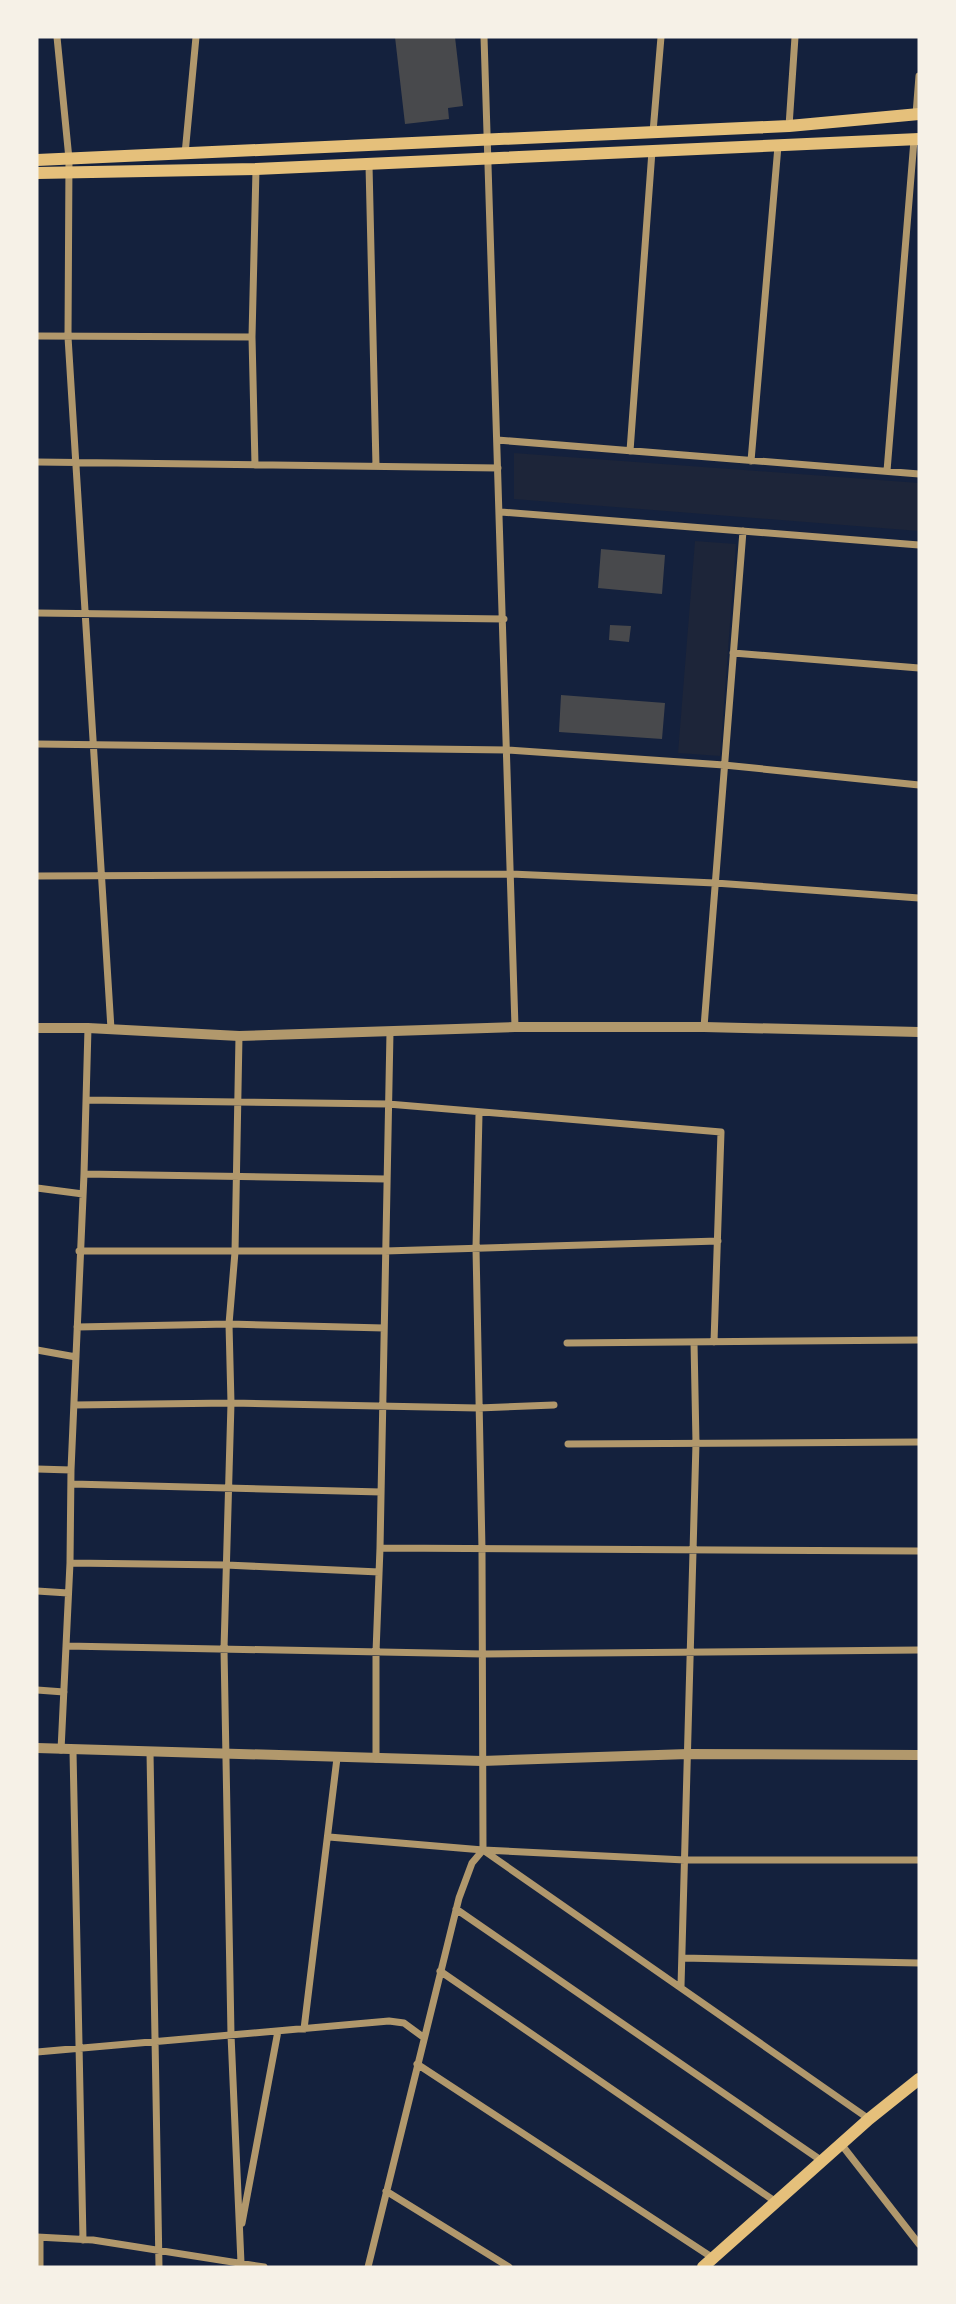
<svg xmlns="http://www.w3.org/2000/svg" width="956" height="2304" viewBox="0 0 956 2304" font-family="Cabin,sans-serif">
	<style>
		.green { fill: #1d2539 }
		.building { fill: #48494c }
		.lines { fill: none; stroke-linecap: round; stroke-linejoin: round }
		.minor { stroke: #b1986c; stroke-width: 7 }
		.tertiary { stroke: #b1986c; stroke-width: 10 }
		.secondary { stroke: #e5c07b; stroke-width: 12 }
	</style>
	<rect width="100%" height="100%" fill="#14213d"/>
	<path class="green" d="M 514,453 L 919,483 L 919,531 L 514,499 Z
		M 695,541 L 736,544 L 720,756 L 678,753 Z"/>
	<path class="building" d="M 395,37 L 455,37 L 463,106 L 448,108 L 449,119 L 405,124 Z
		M 601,549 L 665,555 L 662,594 L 598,588 Z
		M 610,625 L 631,626 L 629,642 L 609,640 Z
		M 561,695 L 665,703 L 662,739 L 559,732 Z"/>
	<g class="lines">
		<path class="minor" d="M 57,37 L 69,159 L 68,337 L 111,1029
			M 484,37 L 515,1027
			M 916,114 L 919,76
			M 789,126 L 795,37
			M 653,132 L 661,37
			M 185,154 L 196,37
			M 369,165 L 376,466
			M 37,336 L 252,337 L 255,465
			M 252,337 L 256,169
			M 497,440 L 919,474
			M 630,451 L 652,151
			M 751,461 L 778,146
			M 37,462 L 498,468
			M 887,471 L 914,140
			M 501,512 L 919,545
			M 37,613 L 504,619
			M 733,653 L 919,668
			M 37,744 L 507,750 L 724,765 L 919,785
			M 37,876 L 511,874 L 715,883 L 919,898
			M 704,1027 L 743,531
			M 239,1036 L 235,1252 L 229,1324 L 231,1403 L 224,1649 L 231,2035 L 241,2263
			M 86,1100 L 388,1104 L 721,1132 L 714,1342
			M 479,1114 L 476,1248 L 482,1550 L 483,1850 L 869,2119
			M 84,1174 L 386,1179
			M 37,1188 L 83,1194
			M 79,1251 L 385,1251 L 718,1241
			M 77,1327 L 229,1324 L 384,1328
			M 567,1343 L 919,1340
			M 37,1350 L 76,1357
			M 74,1405 L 231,1403 L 478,1408 L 554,1405
			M 568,1444 L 919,1442
			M 37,1469 L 71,1470
			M 72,1484 L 381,1492
			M 380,1548 L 919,1551
			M 70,1563 L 226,1565 L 379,1572
			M 37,1591 L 68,1593
			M 66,1646 L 483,1654 L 919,1650
			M 37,1690 L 64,1692
			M 61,1750 L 70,1563 L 71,1470 L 84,1174 L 88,1028
			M 73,1751 L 83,2240
			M 150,1752 L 159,2267
			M 376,1759 L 376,1652 L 380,1548 L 390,1032
			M 329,1837 L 483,1850 L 685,1860 L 919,1860
			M 456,1909 L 822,2161
			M 682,1958 L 919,1963
			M 440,1971 L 776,2202
			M 681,1986 L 696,1443 L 694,1342
			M 304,2029 L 337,1758
			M 37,2052 L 389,2021 L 404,2023 L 423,2037
			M 417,2064 L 713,2258
			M 841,2144 L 919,2244
			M 386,2191 L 509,2267
			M 242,2223 L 278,2031
			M 37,2237 L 93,2240 L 264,2267
			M 40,2238 L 40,2267
			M 368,2267 L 459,1898 L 472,1863 L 483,1850"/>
		<path class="tertiary" d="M 37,1028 L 88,1028 L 239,1036 L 515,1027 L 704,1027 L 919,1032
			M 37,1748 L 482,1761 L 688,1754 L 919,1755"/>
		<path class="secondary" d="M 37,160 L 789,126 L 919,114
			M 37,173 L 256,169 L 919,139
			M 703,2267 L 869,2119 L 919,2079"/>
	</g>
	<rect width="956" height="2304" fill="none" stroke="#f6f1e7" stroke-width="77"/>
</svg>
